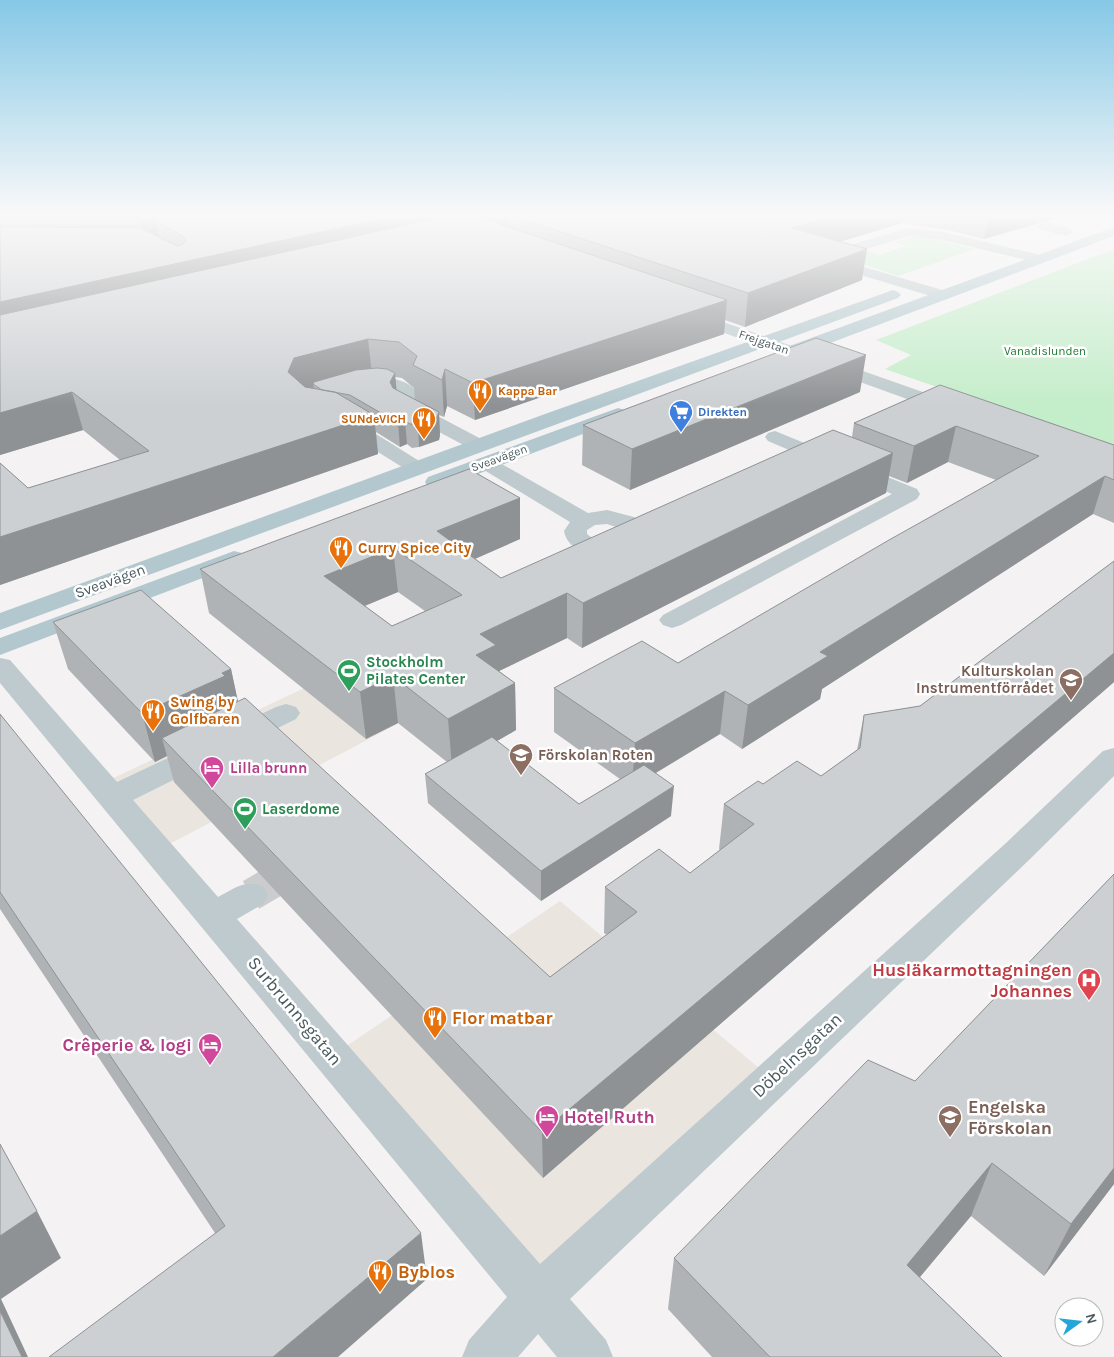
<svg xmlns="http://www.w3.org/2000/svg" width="1114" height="1357" viewBox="0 0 1114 1357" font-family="Karla,sans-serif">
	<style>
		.commercial { fill: #eae5df }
		.green { fill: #c4edc9 }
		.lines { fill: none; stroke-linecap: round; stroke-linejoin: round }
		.minor-tunnel { stroke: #cacccd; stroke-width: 32; stroke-dasharray: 32 16; stroke-linecap: butt }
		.minor { fill: #becacd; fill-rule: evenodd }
		.major { fill: #b3c8ce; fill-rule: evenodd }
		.wall { fill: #afb3b5; fill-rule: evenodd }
		.shaded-wall { fill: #8f9294 }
		.building { fill: #ccd0d3; stroke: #8f9294; fill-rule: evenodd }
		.labels { text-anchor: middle; stroke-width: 5; stroke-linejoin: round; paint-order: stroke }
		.far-street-label { font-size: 12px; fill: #4a5a5e; stroke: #fff }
		.far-park-label { font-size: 12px; fill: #1e7c33; stroke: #fff }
		.far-food-label { font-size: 12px; font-weight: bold; fill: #c56008; stroke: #fff; text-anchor: start }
		.far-shop-label { font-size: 12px; font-weight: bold; fill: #366cbe; stroke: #fff; text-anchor: start }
		.food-label { font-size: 15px; font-weight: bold; fill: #c56008; stroke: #fff; text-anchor: start }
		.street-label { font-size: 15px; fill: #4a5a5e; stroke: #fff }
		.leisure-label { font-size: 15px; font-weight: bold; fill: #27864d; stroke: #fff; text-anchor: start }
		.education-label { font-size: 15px; font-weight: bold; fill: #785e54; stroke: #fff; text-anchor: end }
		.hotel-label { font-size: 15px; font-weight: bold; fill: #b23c85; stroke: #fff; text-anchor: start }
		.near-health-label { font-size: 18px; font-weight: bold; fill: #be3a42; stroke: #fff; text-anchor: end }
		.near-street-label { font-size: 18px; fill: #4a5a5e; stroke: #fff }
		.near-food-label { font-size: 18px; font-weight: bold; fill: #c56008; stroke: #fff; text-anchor: start }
		.near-hotel-label { font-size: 18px; font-weight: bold; fill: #b23c85; stroke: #fff; text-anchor: end }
		.near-education-label { font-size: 18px; font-weight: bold; fill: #785e54; stroke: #fff; text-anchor: start }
	</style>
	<rect width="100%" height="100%" fill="#f4f2f2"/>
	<path class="commercial" d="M 381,652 L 443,700 L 164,847 L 105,782 Z
		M 560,901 L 772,1079 L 542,1295 L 335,1054 Z"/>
	<path class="green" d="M 914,236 L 935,239 L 975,249 L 898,276 L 853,261 L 866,251 L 880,255 L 906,246 L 895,242 Z
		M 1114,249 L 1114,448 L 885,369 L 911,355 L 876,340 Z"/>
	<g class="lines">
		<path class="minor-tunnel" d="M 251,895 L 288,873"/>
		<path class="minor" d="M 1044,222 L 1071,229 L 1073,232 L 1066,236 L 1039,229 L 1037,226 Z
			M 908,228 L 943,232 L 1044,256 L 1046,259 L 1044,262 L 1039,263 L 943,240 L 909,236 L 840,257 L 864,267 L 949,292 L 952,295 L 949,298 L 944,300 L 854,273 L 825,261 L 823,258 L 827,252 Z
			M 689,310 L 957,404 L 959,408 L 957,412 L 950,414 L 943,412 L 683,318 L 681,315 L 683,312 Z
			M 373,376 C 388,376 409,380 418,393 L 413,403 L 485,441 L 488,445 L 485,449 L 478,451 L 471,449 L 396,409 L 394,405 L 399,395 C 378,383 372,392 354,388 L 351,384 L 354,380 Z
			M 345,417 L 352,419 L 424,464 L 427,468 L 424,472 L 417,474 L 410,472 L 338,427 L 335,423 L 338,419 Z
			M 775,431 L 917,489 L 920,494 L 917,499 L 681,625 L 672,628 L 663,625 L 659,620 L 663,615 L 892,494 L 768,441 L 765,437 L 768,433 Z
			M 486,457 L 493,459 L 588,513 L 607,510 L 634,517 L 645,528 L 648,537 C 632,560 570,564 564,531 L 570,522 L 479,467 L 476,463 L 479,459 ZM 607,524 L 622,529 L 624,535 C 612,544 598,543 587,534 L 587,530 L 595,525 Z
			M 0,658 L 10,660 L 117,782 L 276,707 L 286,704 L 296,707 L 300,713 L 296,719 L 133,800 L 218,897 C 235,888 243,880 263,886 L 268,895 L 263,904 L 237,919 L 540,1264 L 1006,843 L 1103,751 L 1114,748 L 1114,776 L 1030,859 L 570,1299 L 606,1340 L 613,1357 L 557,1357 L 538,1334 L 518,1357 L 462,1357 L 469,1340 L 507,1297 L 0,683 Z"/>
		<path class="major" d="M 1114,227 L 1114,236 L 793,357 L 787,358 L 781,357 L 778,353 L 781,349 Z
			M 893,290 L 898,292 L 901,295 L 898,298 L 0,630 L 0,613 L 545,414 Z
			M 618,408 L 625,410 L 628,414 L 625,418 L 444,487 L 436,488 L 428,487 L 425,482 L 428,477 Z
			M 234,551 L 242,553 L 246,558 L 242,563 L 0,655 L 0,638 Z"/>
	</g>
	<path class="wall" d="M 0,216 L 1063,216 L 984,239 L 953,231 L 902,223 L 839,242 L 862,280 L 745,327 L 725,320 L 724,334 L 475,420 L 447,406 L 444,417 L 439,415 L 440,435 L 439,440 L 419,447 L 412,448 L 407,444 L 400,447 L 376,432 L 378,454 L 0,585 L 0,463 L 28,488 L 120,460 L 83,430 L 0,455 ZM 395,377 L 402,378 L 414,388 L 415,400 L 396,390 Z
		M 940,385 L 1114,445 L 1114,523 L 1093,514 L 822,689 L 820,699 L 742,749 L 720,734 L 656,773 L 671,816 L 541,901 L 428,803 L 425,774 L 447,762 L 398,723 L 366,739 L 209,613 L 200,569 L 520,498 L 520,539 L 475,559 L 501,578 L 852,437 L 854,423 ZM 948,462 L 996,480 L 678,663 L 554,688 L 554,732 L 620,779 L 579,804 L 497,741 L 516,730 L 515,683 L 499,671 L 567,638 L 582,648 L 886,493 L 889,476 L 907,483 ZM 398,592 L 425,611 L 392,626 L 365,606 Z
		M 860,392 L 630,490 L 582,465 L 583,425 Z
		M 1114,561 L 1114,682 L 543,1178 L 174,782 L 167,756 L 155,762 L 68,669 L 53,622 L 231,669 L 238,702 L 550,977 L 607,935 L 604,933 L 605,887 L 690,873 L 720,850 L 719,849 L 724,804 L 763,784 L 821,776 L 857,750 L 864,715 L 920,706 Z
		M 0,714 L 427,1279 L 215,1233 L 0,909 Z
		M 1114,874 L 1114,1184 L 1044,1276 L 971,1216 L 920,1277 L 1002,1357 L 712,1357 L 668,1309 L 674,1258 L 915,1081 Z"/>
	<path class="shaded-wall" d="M 142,216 L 189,216 L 156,221 L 159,235 L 146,246 L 140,217 Z
		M 394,216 L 443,216 L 444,234 L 0,338 L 0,302 Z
		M 488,216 L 508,216 L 508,232 L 489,236 Z
		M 833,216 L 903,216 L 902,223 L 787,258 L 791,228 Z
		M 989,216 L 1063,216 L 984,239 Z
		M 867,249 L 862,280 L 745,327 L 748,293 Z
		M 727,300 L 724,334 L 475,420 L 473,383 Z
		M 368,339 L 372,374 L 313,384 L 314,390 L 300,394 L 288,372 L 294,358 Z
		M 866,355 L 860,392 L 630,490 L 632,449 Z
		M 445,369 L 447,406 L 444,417 L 442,380 Z
		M 395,373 L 397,395 L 390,382 Z
		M 72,392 L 83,430 L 0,455 L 0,413 Z
		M 439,412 L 440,435 L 439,440 L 419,447 L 418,424 Z
		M 374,415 L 378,454 L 0,585 L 0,537 Z
		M 405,421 L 407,444 L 400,447 L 398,423 Z
		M 956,426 L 948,462 L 907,483 L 914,446 Z
		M 893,453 L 886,493 L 582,648 L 583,603 Z
		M 1105,476 L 1093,514 L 822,689 L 820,699 L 742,749 L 748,705 L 820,652 Z
		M 520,498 L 520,539 L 440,574 L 437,531 Z
		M 393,548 L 398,592 L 330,620 L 324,576 Z
		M 567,593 L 567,638 L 497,672 L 476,655 L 480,634 Z
		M 1114,653 L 1114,682 L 543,1178 L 542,1132 Z
		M 231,669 L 241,716 L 162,738 L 167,756 L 155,762 L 142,713 Z
		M 393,676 L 398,723 L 366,739 L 360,692 Z
		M 515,683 L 516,730 L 452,767 L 448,719 Z
		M 725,691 L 720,734 L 632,787 L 635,743 Z
		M 674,786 L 671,816 L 541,901 L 541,871 Z
		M 992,1163 L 971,1216 L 888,1315 L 907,1265 Z
		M 1114,1168 L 1114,1184 L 1044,1276 L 1071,1224 Z
		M 37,1211 L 61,1258 L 1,1299 L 28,1357 L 22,1357 L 0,1311 L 0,1236 Z
		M 421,1233 L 427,1279 L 338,1357 L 273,1357 Z"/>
	<path class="building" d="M 0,216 L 142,216 L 140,217 Z
		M 163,216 L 394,216 L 0,302 L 0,227 L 140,228 L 177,246 L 182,245 L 186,241 L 184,237 L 156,221 Z
		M 447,216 L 475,216 L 727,300 L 473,383 L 445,369 L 442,380 L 413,365 L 417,356 L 399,342 L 368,339 L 294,358 L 288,372 L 305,387 L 335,392 L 374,415 L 0,537 L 0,463 L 28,488 L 149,451 L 72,392 L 0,413 L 0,315 Z
		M 512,216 L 833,216 L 791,228 L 867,249 L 748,293 Z
		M 816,338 L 866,355 L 632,449 L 583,425 Z
		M 377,368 L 387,369 L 395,373 L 390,382 L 393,388 L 439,412 L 437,417 L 418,424 L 410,424 L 405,421 L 398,423 L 350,395 L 322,390 L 313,384 L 314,382 L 356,370 Z
		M 940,385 L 1114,445 L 1114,480 L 1105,476 L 820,652 L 828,656 L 748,705 L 725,691 L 635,743 L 554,688 L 642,641 L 678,663 L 889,540 L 1039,456 L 956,426 L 914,446 L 854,423 Z
		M 833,430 L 893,453 L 583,603 L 567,593 L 480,634 L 496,645 L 476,655 L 515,683 L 448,719 L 393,676 L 360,692 L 200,569 L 469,469 L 520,498 L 437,531 L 501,578 ZM 393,548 L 462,595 L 392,626 L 324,576 Z
		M 1114,561 L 1114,653 L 542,1132 L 162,738 L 245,698 L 550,977 L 637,912 L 605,887 L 659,849 L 690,873 L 754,824 L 724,804 L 758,781 L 763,784 L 797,761 L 821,776 L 860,748 L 864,715 L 920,706 Z
		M 141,590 L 231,669 L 222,673 L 225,676 L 142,713 L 53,622 Z
		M 0,714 L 421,1233 L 273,1357 L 49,1357 L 225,1226 L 0,892 Z
		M 492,737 L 579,804 L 644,765 L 674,786 L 541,871 L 425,774 Z
		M 1114,874 L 1114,1168 L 1071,1224 L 992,1163 L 907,1265 L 1002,1357 L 770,1357 L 674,1258 L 868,1060 L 915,1081 Z
		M 0,1144 L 37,1211 L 0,1236 Z
		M 0,1311 L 22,1357 L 0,1357 Z"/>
	<linearGradient id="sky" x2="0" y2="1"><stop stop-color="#86c8e6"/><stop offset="0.53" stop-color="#faf9f9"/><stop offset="1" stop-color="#faf9f9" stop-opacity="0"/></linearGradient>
	<rect width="1114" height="406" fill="url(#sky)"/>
	<defs>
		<g id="restaurant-pin" transform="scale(1.25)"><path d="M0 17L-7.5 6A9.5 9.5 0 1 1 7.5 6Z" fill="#e8710a" stroke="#fff"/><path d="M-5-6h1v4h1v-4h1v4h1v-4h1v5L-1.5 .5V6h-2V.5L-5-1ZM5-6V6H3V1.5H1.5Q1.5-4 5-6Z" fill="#fff"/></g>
		<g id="supermarket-pin" transform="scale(1.25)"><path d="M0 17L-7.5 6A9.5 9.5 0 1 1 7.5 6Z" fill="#3f7fe0" stroke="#fff"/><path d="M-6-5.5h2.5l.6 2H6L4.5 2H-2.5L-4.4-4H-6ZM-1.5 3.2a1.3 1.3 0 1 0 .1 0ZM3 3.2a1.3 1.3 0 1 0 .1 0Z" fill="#fff"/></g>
		<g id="stadium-pin" transform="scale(1.25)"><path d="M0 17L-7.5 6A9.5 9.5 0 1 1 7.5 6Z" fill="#2e9e5b" stroke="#fff"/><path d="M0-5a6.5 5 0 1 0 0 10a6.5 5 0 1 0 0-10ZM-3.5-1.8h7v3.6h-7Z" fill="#fff"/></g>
		<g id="school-pin" transform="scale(1.25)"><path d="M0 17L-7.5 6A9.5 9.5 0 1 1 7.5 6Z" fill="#8d6e63" stroke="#fff"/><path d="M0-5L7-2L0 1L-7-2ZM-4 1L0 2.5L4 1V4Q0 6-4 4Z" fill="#fff"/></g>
		<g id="hotel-pin" transform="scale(1.25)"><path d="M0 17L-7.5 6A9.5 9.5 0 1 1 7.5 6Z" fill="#d1479c" stroke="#fff"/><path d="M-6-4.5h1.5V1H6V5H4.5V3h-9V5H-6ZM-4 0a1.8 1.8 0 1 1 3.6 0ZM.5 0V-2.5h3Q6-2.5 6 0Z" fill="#fff"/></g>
		<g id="hospital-pin" transform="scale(1.25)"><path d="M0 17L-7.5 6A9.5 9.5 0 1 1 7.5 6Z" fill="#e0444e" stroke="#fff"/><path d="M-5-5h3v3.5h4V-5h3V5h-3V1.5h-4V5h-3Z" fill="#fff"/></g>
	</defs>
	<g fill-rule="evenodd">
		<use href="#restaurant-pin" x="480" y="391"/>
		<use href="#supermarket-pin" x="681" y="412"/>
		<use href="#restaurant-pin" x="424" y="419"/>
		<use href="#restaurant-pin" x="341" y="548"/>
		<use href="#stadium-pin" x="349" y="671"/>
		<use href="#school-pin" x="1071" y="680"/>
		<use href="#restaurant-pin" x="153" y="711"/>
		<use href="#school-pin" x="521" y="755"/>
		<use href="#hotel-pin" x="212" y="768"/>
		<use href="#stadium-pin" x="245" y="809"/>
		<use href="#hospital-pin" x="1089" y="980"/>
		<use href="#restaurant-pin" x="435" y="1018"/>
		<use href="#hotel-pin" x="210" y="1045"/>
		<use href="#hotel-pin" x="547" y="1117"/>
		<use href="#school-pin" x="950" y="1117"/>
		<use href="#restaurant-pin" x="380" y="1272"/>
	</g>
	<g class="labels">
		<g class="far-street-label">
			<text transform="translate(764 342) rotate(19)" y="4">Frejgatan</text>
			<text transform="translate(499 458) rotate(-20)" y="4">Sveavägen</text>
		</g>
		<g class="far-park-label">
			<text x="1045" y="355">Vanadislunden</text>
		</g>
		<g class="far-food-label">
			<text x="498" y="395">Kappa Bar</text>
			<text x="406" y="423" text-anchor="end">SUNdeVICH</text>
		</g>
		<g class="far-shop-label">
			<text x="698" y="416">Direkten</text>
		</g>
		<g class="food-label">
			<text x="358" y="553">Curry Spice City</text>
			<text x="170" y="707">Swing by<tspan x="170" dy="17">Golfbaren</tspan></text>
		</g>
		<g class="street-label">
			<text transform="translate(110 581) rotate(-20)" y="5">Sveavägen</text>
		</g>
		<g class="leisure-label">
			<text x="366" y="667">Stockholm<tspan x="366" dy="17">Pilates Center</tspan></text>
			<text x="262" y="814">Laserdome</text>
		</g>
		<g class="education-label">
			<text x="1054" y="676">Kulturskolan<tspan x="1054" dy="17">Instrumentförrådet</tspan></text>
			<text x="538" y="760" text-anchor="start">Förskolan Roten</text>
		</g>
		<g class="hotel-label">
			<text x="230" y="773">Lilla brunn</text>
		</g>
		<g class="near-health-label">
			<text x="1072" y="976">Husläkarmottagningen<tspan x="1072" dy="21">Johannes</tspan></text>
		</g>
		<g class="near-street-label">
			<text transform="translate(295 1011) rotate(50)" y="6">Surbrunnsgatan</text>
			<text transform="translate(797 1055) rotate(-43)" y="6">Döbelnsgatan</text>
		</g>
		<g class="near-food-label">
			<text x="452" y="1024">Flor matbar</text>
			<text x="398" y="1278">Byblos</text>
		</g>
		<g class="near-hotel-label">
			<text x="192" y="1051">Crêperie &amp; logi</text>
			<text x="564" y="1123" text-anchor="start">Hotel Ruth</text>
		</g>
		<g class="near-education-label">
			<text x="968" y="1113">Engelska<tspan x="968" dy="21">Förskolan</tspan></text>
		</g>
	</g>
	<g transform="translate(1079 1322) rotate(75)"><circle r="24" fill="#ffffff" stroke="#b7bdbf"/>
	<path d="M0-4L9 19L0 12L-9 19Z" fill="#25a5da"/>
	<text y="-8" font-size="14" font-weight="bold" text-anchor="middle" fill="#4a5a5e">N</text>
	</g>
</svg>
